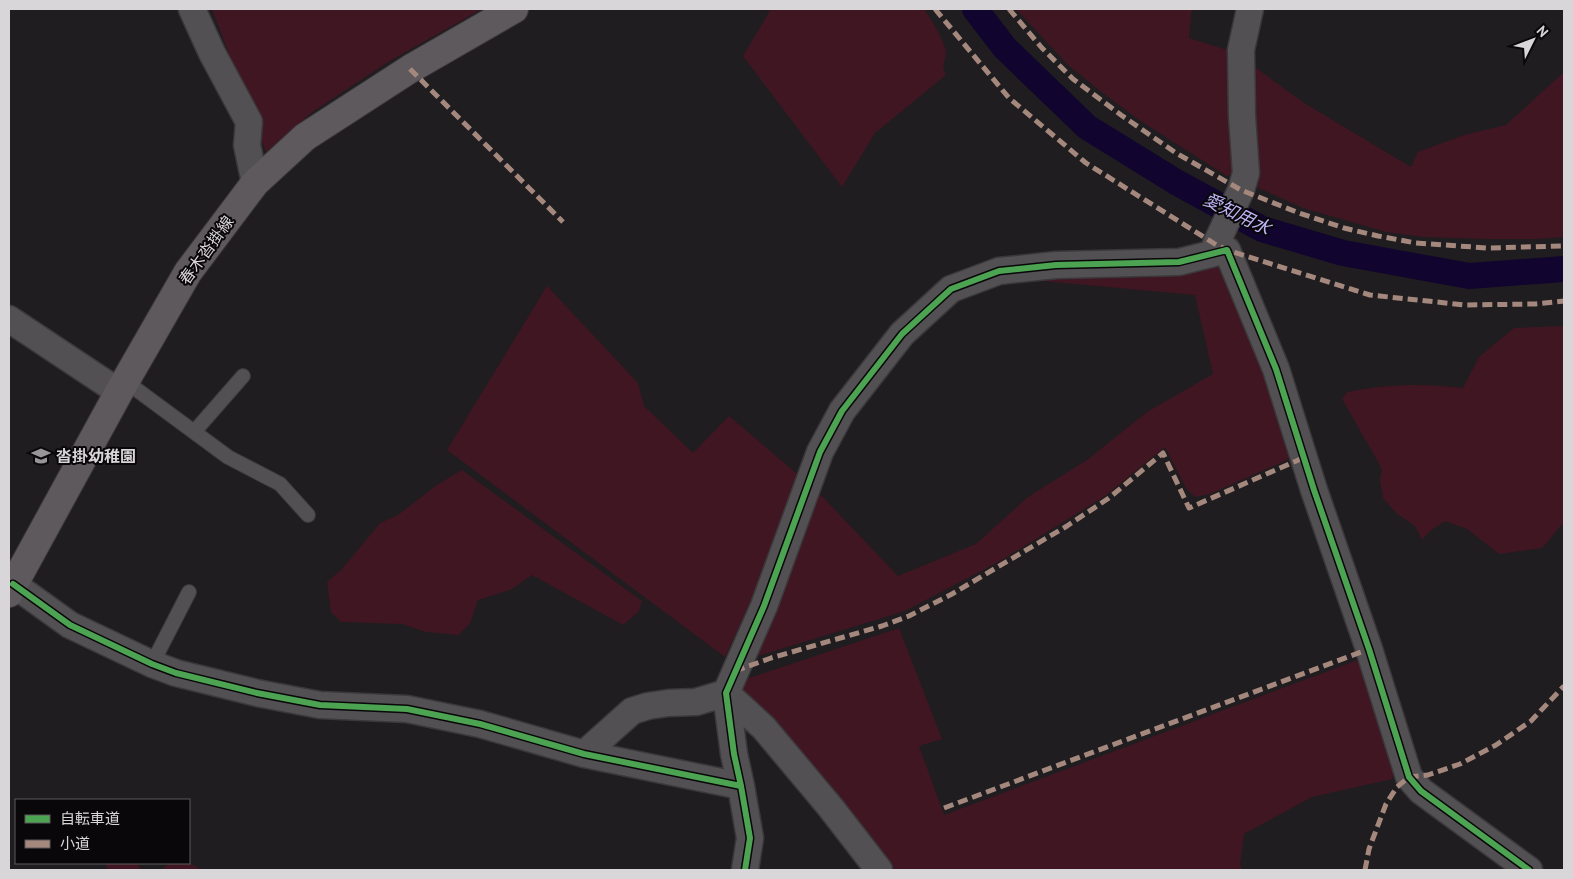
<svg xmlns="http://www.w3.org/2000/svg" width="1573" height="879" viewBox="0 0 1573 879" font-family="'PT Sans','Noto Sans JP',sans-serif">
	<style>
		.green { fill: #401622 }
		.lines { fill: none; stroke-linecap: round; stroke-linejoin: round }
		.canal { stroke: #11042e; stroke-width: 26 }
		.lane-casing { stroke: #3b383b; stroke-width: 16 }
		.street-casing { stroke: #3b383b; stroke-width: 29 }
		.secondary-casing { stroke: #3b383b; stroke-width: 30 }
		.lane { stroke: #525052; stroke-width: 14 }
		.street { stroke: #525052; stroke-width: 26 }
		.secondary { stroke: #5e595c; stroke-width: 28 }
		.quiet { stroke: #a5887d; stroke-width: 5; stroke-dasharray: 10 5; stroke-linecap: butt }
		.cycleway-casing { stroke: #090709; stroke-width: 9 }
		.cycleway { stroke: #4ca352; stroke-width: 6 }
		.labels { text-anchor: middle; stroke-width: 4; stroke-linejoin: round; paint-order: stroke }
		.street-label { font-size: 16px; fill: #d9d6d9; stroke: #090709 }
		.poi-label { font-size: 16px; font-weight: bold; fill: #d9d6d9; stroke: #090709; text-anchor: start }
		.water-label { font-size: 18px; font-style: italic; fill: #beb5f7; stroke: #090709 }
	</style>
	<rect width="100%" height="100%" fill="#1f1d1f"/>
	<path class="green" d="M 212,9 L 482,9 L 388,62 L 311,113 L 266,152 Z
		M 771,9 L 924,9 C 930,17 945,42 946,52 C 946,63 940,63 946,75 L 875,133 L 842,187 L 743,56 Z
		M 1016,9 L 1193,9 L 1191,13 L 1189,38 L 1227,50 L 1234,173 L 1227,176 L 1139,120 L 1099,90 L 1067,64 Z
		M 1252,65 L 1304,103 L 1411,167 L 1418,152 L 1464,135 L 1506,125 L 1564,72 L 1564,237 L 1539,239 L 1484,239 L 1424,237 L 1386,232 L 1303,208 L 1252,185 Z
		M 1200,267 L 1228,268 L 1292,452 L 1287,460 L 1210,494 L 1195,497 L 1186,488 L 1165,447 L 1105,496 L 1002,560 L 905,611 L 748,659 L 818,492 L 898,576 L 976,544 L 1028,497 L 1087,460 L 1147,412 L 1213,374 L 1195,295 L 1021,279 Z
		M 547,286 L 638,383 L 644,406 L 693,453 L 729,416 L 803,479 L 760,581 L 725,657 L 447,450 Z
		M 1564,326 L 1564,522 L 1542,548 L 1499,554 L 1467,529 L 1445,521 L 1430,531 L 1422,540 L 1415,526 L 1396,513 L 1383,498 L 1380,480 L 1382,469 L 1342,399 L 1347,392 C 1387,384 1422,383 1463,388 L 1479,357 L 1514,328 Z
		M 462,470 L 642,601 L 639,611 L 623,625 L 532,575 L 512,589 L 478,600 L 470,623 L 459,635 L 426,632 L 402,624 L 341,622 L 331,612 L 327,582 L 342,569 L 380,523 L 398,515 L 437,485 Z
		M 899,628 L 942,739 L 919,746 L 944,815 L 1363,658 L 1397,768 L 1392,779 L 1312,797 L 1244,834 L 1240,864 L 1242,870 L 888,870 L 738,694 L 740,681 Z
		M 105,863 L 137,863 L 142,870 L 108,870 Z
		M 170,863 L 189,863 L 203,870 L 160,870 Z"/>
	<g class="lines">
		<path class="canal" d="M 975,9 L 1005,48 L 1087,127 L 1176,182 L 1262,229 L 1343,253 L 1469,276 L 1564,269"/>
		<g class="lane-casing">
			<path id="lane" d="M 125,381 L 228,457 L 280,484 L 308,515
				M 194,432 L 243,376
				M 152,664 L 189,592"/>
		</g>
		<g class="street-casing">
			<path id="street" d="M 192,9 L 212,53 L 249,122 L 247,145 L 255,183
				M 1216,244 L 1241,190 L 1246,173 L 1242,116 L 1241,50 L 1250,9
				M 9,319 L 119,392
				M 13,584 L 70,625 L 152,664 L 176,673 L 257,693 L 320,705 L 407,709 L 480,724 L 584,754 L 741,786
				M 726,693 L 764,728 L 831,808 L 879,870
				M 584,754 L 632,711 L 648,706 L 668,703 L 696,702 L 726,693
				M 745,870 L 750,838 L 741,786 L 734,754 L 726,693 L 764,606 L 820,452 L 842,411 L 902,334 L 951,289 L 999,271 L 1056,265 L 1179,262 L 1227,250 L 1276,369 L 1314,490 L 1369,649 L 1409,777 L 1421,791 L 1529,870"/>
		</g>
		<g class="secondary-casing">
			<path id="secondary" d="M 9,593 L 119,392 L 188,272 L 255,183 L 305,137 L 410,69 L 514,9"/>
		</g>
		<use href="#lane" class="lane"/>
		<use href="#street" class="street"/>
		<use href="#secondary" class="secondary"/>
		<path class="quiet" d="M 935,9 L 1009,98 L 1086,163 L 1215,244 L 1227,250 L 1370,295 L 1465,305 L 1535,304 L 1564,301
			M 1009,9 L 1042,48 L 1073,79 L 1121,115 L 1176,153 L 1241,190 L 1299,213 L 1344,228 L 1378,236 L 1416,243 L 1487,248 L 1564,246
			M 410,69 L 563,222
			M 735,671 L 771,658 L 882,626 L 909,616 L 952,594 L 1067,526 L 1109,498 L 1163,453 L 1189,508 L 1303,458
			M 944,808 L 1369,649
			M 1365,870 L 1369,849 L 1386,804 L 1397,787 L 1409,777 L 1428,775 L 1460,764 L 1496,745 L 1531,721 L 1564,686"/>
		<g class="cycleway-casing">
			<path id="cycleway" d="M 13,584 L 70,625 L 152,664 L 176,673 L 257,693 L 320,705 L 407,709 L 480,724 L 584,754 L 741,786
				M 745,870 L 750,838 L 741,786 L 734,754 L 726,693 L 764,606 L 820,452 L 842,411 L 902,334 L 951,289 L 999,271 L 1056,265 L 1179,262 L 1227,250 L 1276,369 L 1314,490 L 1369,649 L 1409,777 L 1421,791 L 1529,870"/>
		</g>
		<use href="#cycleway" class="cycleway"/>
	</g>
	<defs>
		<g id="school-bare" transform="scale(1.5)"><path d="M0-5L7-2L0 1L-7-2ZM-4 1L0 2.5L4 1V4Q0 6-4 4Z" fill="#989598" stroke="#090709" stroke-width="2.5" paint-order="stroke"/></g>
	</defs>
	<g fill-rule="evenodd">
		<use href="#school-bare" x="41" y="456"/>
	</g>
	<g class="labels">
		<g class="street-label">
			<text transform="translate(206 250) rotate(-54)" y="6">春木沓掛線</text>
		</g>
		<g class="poi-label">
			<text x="56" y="462">沓掛幼稚園</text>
		</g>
		<g class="water-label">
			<text transform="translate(1237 214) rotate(26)" y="6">愛知用水</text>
		</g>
	</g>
	<rect width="1573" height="879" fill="none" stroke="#d9d6d9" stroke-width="20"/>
	<rect x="15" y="799" width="175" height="65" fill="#090709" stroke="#5c5a5c"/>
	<rect x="25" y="815" width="25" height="8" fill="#4ca352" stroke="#5c5a5c"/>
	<text x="60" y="824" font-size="15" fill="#d9d6d9">自転車道</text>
	<rect x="25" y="840" width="25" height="8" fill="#a5887d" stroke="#5c5a5c"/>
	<text x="60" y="849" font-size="15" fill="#d9d6d9">小道</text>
	<g transform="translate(1533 40) rotate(48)" stroke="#090709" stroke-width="4" paint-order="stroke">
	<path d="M0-4L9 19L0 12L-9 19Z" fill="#d9d6d9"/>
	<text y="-8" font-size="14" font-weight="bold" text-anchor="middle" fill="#d9d6d9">N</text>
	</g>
</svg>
